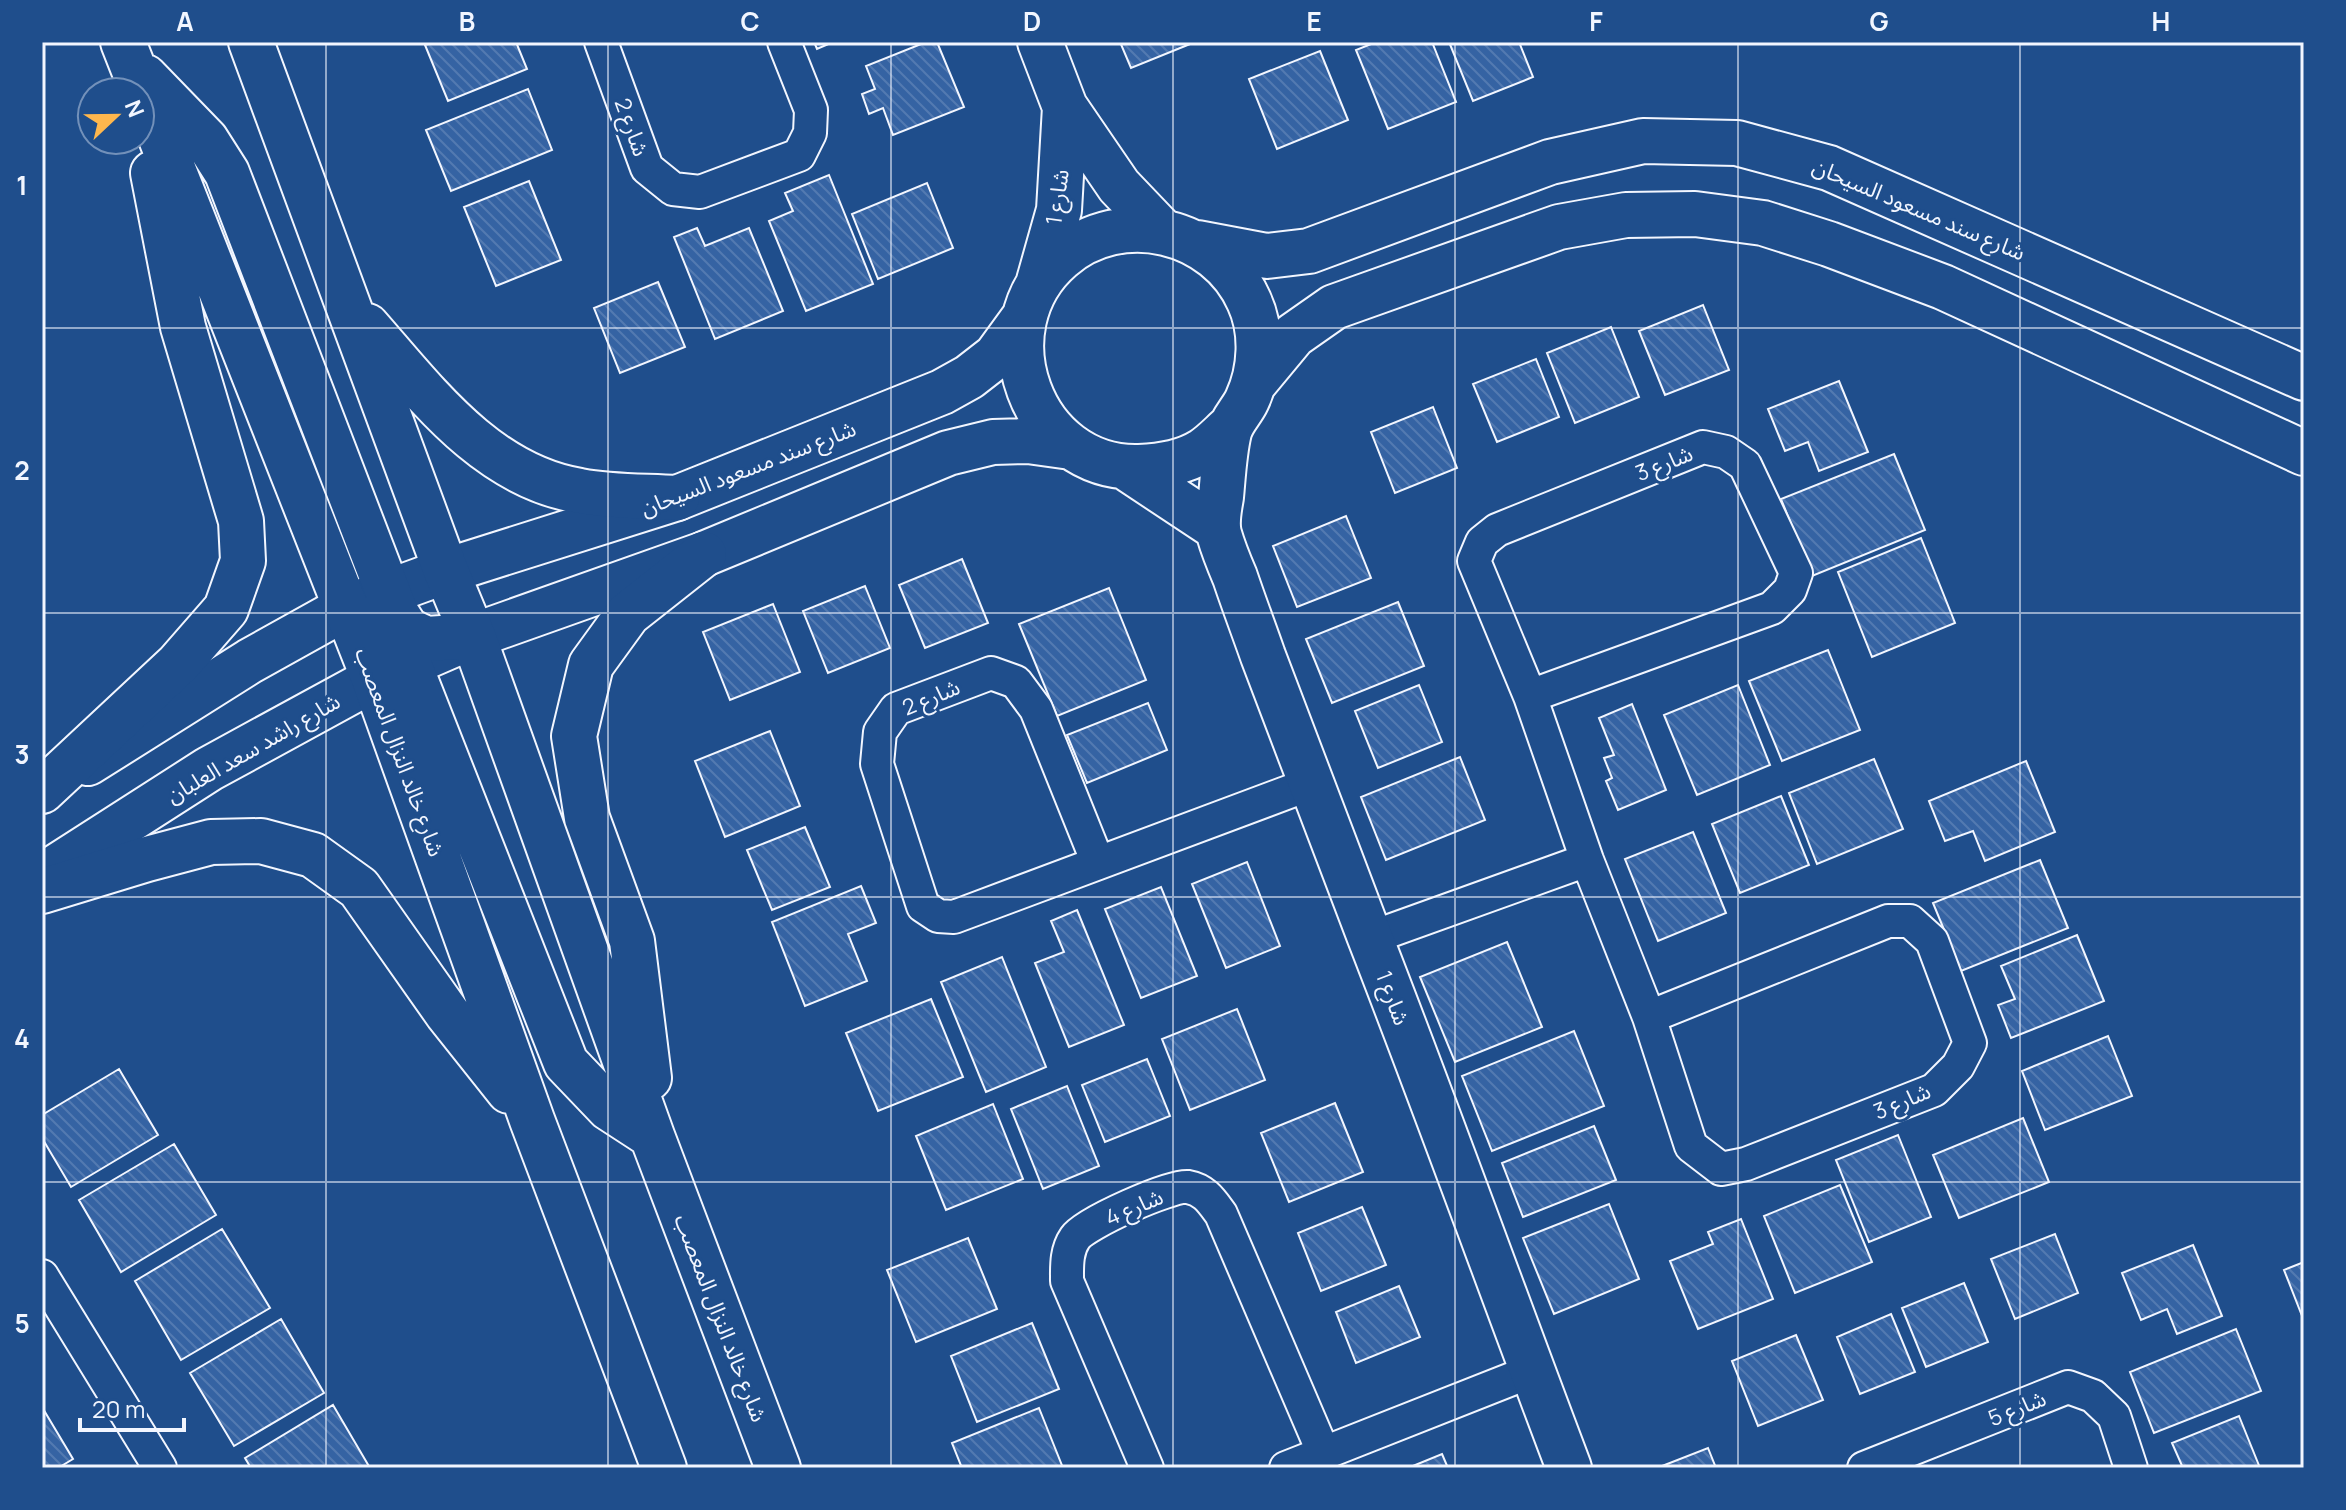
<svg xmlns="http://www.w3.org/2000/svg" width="2346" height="1510" viewBox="0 0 2346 1510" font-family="Manrope,'Noto Sans Arabic',sans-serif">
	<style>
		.building { fill: url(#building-back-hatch); stroke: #f2f6ff; stroke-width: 2 }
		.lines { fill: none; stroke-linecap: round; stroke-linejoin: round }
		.street-casing { stroke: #f2f6ff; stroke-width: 36 }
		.secondary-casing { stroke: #f2f6ff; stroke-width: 48 }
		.primary-casing { stroke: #f2f6ff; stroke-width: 48 }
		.street { stroke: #1f4e8c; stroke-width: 32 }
		.secondary { stroke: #1f4e8c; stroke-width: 44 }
		.primary { stroke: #1f4e8c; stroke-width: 44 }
		.grid { fill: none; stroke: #f2f6ff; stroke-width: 2; stroke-opacity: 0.55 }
		.labels { text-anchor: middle; stroke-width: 6; stroke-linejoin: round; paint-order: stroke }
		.street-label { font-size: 22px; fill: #f2f6ff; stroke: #1f4e8c }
		.neatline { fill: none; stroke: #f2f6ff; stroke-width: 3 }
		.grid-label { font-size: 26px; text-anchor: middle; font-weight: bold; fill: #f2f6ff }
	</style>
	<defs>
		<pattern id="building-back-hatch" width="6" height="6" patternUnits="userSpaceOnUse" patternTransform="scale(2)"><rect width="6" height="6" fill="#3563a3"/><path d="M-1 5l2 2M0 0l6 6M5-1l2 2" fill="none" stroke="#537ab1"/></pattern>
	</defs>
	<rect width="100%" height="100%" fill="#1f4e8c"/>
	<path class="building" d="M 434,42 L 516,42 L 527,69 L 448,101 L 425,45 Z
		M 814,42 L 833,42 L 817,49 Z
		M 926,42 L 937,42 L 964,107 L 893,135 L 883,108 L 869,114 L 862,94 L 875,89 L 866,66 Z
		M 1120,42 L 1195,42 L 1131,68 Z
		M 1376,42 L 1432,42 L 1456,102 L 1388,129 L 1356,50 Z
		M 1449,42 L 1519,42 L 1533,77 L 1473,101 Z
		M 1320,51 L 1348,120 L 1277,149 L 1249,79 Z
		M 528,89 L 552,150 L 451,191 L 426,130 Z
		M 829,175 L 873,284 L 806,311 L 769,221 L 793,211 L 785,193 Z
		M 529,181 L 561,260 L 496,286 L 464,207 Z
		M 927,183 L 953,248 L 878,279 L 852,214 Z
		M 697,228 L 705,246 L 749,228 L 783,311 L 715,339 L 674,237 Z
		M 658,282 L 685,347 L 620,373 L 594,308 Z
		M 1703,305 L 1729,370 L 1665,395 L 1639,331 Z
		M 1611,327 L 1639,397 L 1575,423 L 1547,353 Z
		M 1536,359 L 1559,417 L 1497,442 L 1473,384 Z
		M 1839,381 L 1868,452 L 1819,471 L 1808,442 L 1785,451 L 1768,409 Z
		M 1433,407 L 1457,468 L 1395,493 L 1371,432 Z
		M 1894,454 L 1925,530 L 1812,576 L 1781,499 Z
		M 1346,516 L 1371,578 L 1297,607 L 1273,546 Z
		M 1921,538 L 1955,623 L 1872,657 L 1838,572 Z
		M 962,559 L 988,623 L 925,648 L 899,585 Z
		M 865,586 L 890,648 L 828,673 L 803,611 Z
		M 1109,588 L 1146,680 L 1057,716 L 1019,624 Z
		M 1398,602 L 1424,666 L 1332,703 L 1306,639 Z
		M 773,604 L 800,672 L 730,700 L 703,632 Z
		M 1828,650 L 1860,730 L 1782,761 L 1749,681 Z
		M 1419,685 L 1442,742 L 1378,768 L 1355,711 Z
		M 1738,685 L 1770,765 L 1697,795 L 1664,715 Z
		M 1148,703 L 1167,750 L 1087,783 L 1067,735 Z
		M 1632,704 L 1666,790 L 1618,810 L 1606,781 L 1612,778 L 1604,758 L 1614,755 L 1599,718 Z
		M 770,731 L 800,806 L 725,837 L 695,761 Z
		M 1460,757 L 1485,820 L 1386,860 L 1361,797 Z
		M 1874,759 L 1903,829 L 1817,864 L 1789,793 Z
		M 2026,761 L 2055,832 L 1985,861 L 1973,831 L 1945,841 L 1929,801 Z
		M 1781,796 L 1809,865 L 1740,893 L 1712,824 Z
		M 805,827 L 830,887 L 772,910 L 747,850 Z
		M 1693,832 L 1726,913 L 1658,941 L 1625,859 Z
		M 2040,860 L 2068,928 L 1961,971 L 1933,903 Z
		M 1247,862 L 1280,946 L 1226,968 L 1192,884 Z
		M 861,886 L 876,923 L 848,934 L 867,981 L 805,1006 L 772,922 Z
		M 1161,887 L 1197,976 L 1141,998 L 1105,909 Z
		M 1077,910 L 1124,1025 L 1069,1047 L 1035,963 L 1064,952 L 1051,921 Z
		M 2077,935 L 2104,1001 L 2011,1038 L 1998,1005 L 2015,999 L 2001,966 Z
		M 1507,942 L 1542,1027 L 1455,1062 L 1420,977 Z
		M 1002,957 L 1046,1067 L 986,1092 L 941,982 Z
		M 931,999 L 963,1077 L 878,1111 L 846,1033 Z
		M 1237,1009 L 1265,1080 L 1190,1110 L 1162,1039 Z
		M 1574,1031 L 1604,1106 L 1492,1151 L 1462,1076 Z
		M 2108,1036 L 2132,1096 L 2045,1130 L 2022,1071 Z
		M 1147,1059 L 1170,1116 L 1105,1142 L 1082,1085 Z
		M 119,1069 L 158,1135 L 71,1187 L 42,1138 L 42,1115 Z
		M 1067,1086 L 1099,1166 L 1043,1189 L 1011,1109 Z
		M 1335,1103 L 1363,1172 L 1289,1202 L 1261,1133 Z
		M 993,1104 L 1023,1179 L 946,1210 L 916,1136 Z
		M 2023,1118 L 2049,1182 L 1959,1218 L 1933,1155 Z
		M 1594,1126 L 1616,1180 L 1523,1217 L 1502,1163 Z
		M 1898,1135 L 1931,1217 L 1869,1242 L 1836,1160 Z
		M 174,1144 L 216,1215 L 121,1272 L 79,1200 Z
		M 1840,1185 L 1872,1262 L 1795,1293 L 1764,1216 Z
		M 1609,1204 L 1639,1279 L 1554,1314 L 1523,1238 Z
		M 1362,1207 L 1386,1265 L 1321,1291 L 1298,1233 Z
		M 1741,1219 L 1773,1299 L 1698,1329 L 1670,1261 L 1713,1244 L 1708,1232 Z
		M 222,1229 L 270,1308 L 181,1360 L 135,1281 Z
		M 2055,1234 L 2078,1293 L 2015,1319 L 1991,1259 Z
		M 968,1238 L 997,1309 L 916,1342 L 887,1270 Z
		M 2193,1245 L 2222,1316 L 2177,1334 L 2167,1309 L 2141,1320 L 2122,1273 Z
		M 2304,1262 L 2304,1321 L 2284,1270 Z
		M 1964,1283 L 1988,1342 L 1926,1367 L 1902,1308 Z
		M 1399,1286 L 1420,1337 L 1356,1363 L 1336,1312 Z
		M 1891,1314 L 1915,1372 L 1860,1394 L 1837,1337 Z
		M 281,1319 L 324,1393 L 234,1446 L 190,1373 Z
		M 1032,1323 L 1059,1389 L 977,1422 L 951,1356 Z
		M 2236,1329 L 2261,1391 L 2154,1433 L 2130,1372 Z
		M 1796,1335 L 1823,1400 L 1758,1426 L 1732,1361 Z
		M 333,1405 L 370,1468 L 251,1468 L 245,1458 Z
		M 42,1407 L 73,1459 L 58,1468 L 42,1468 Z
		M 1039,1408 L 1063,1468 L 962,1468 L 952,1443 Z
		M 2239,1416 L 2260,1468 L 2183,1468 L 2172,1443 Z
		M 1708,1448 L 1716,1468 L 1657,1468 Z
		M 1442,1454 L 1448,1468 L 1408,1468 Z"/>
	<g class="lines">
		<g class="street-casing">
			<path id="street" d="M 601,42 L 647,168 L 673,189 L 700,192 L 799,155 L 810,133 L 811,110 L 784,42
				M 1530,696 L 1772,608 L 1790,590 L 1796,573 L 1745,465 L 1726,452 L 1703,447 L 1497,530 L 1482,542 L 1474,561 L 1530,696 L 1587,860 L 1649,1017 L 1691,1146 L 1721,1169 L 1746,1164 L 1934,1090 L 1958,1066 L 1970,1043 L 1932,941 L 1910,921 L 1888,921 L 1649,1017
				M 1098,863 L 1036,709 L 1016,682 L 991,673 L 896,709 L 880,732 L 877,764 L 923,906 L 938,916 L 954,917 L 1310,784
				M 1370,938 L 1587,860
				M 42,1276 L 160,1468
				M 1147,1468 L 1067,1281 C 1067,1267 1066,1251 1075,1238 C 1085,1223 1171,1185 1188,1187 C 1205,1190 1212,1202 1221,1214 L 1324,1454
				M 1286,1468 L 1532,1371
				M 1864,1468 L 2068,1387 L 2093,1396 L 2114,1416 L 2131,1468"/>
		</g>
		<g class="secondary-casing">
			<path id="secondary" d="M 1040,42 L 1065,107 L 1119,186 L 1161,230
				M 1198,243 L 1267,256 L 1309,251 L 1550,162 L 1643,141 L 1737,143 L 1829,168 L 2304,378
				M 1039,281 L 1059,210 L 1065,107
				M 1255,382 L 1294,335 L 1334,307 L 1559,227 L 1626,215 L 1695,214 L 1763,223 L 1829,244 L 1943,287 L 2304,453
				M 1230,427 C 1221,435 1212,445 1202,451 C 1183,463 1161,466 1139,467 C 1031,470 980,328 1061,258 C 1121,206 1217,229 1249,301 C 1263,331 1261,370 1247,400 C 1242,411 1232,420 1229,432 C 1224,453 1223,476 1221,497 C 1219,509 1216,522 1219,534 C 1223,548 1229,563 1235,577 C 1244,604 1254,630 1263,656 C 1298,750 1334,842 1369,935 C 1438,1112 1502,1291 1569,1468
				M 1125,467 L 1217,528
				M 88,763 L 250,661 L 347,607 L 446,571 L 677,498 L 942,392 L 969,377 L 996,356 L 1023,319
				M 42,876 L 209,769 L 374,679 L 473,636 L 704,554 L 948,453 L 993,442 L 1028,441 L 1071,447"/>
		</g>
		<g class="primary-casing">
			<path id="primary" d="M 123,42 L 374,679 L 532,1120 L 664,1468
				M 251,42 L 446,571 L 473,636 L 652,1136 L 778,1468
				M 145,77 L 206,140 L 227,173 L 396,613 L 407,630 L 426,639 L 473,636
				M 367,326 C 425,392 486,476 580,491 C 611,497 645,496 677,498
				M 376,617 L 398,636 L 566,1063 L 609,1108 L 652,1136
				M 42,791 L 178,664 L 226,609 L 243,561 L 241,521 L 183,327 L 153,173
				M 42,891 L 147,859 L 211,842 L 261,841 L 313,855 L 359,888 L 447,1013 L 509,1091
				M 649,1078 L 632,941 L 587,818 L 574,736 L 591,665 L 628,614 L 704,554"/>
		</g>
		<use href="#street" class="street"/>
		<use href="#secondary" class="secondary"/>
		<use href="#primary" class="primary"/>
	</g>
	<path class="grid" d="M 326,42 L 326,1468M 608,42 L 608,1468M 891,42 L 891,1468M 1173,42 L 1173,1468M 1455,42 L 1455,1468M 1738,42 L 1738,1468M 2020,42 L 2020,1468M 42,328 L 2304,328M 42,613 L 2304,613M 42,897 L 2304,897M 42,1182 L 2304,1182"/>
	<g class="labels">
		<g class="street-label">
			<text transform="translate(632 127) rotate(70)" y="8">شارع 2</text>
			<text transform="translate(1057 197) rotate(-82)" y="8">شارع 1</text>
			<text transform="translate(1919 209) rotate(23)" y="8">شارع سند مسعود السيحان</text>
			<text transform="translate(1664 463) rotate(-22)" y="8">شارع 3</text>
			<text transform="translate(748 468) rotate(-21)" y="8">شارع سند مسعود السيحان</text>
			<text transform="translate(931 697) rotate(-23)" y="8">شارع 2</text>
			<text transform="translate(253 748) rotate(-30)" y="8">شارع راشد سعد العلبان</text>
			<text transform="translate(400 752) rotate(70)" y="8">شارع خالد النزال المعصب</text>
			<text transform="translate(1393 998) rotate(69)" y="8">شارع 1</text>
			<text transform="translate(1902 1101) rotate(-23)" y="8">شارع 3</text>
			<text transform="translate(1134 1207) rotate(-23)" y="8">شارع 4</text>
			<text transform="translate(721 1318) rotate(69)" y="8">شارع خالد النزال المعصب</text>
			<text transform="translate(2017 1408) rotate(-22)" y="8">شارع 5</text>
		</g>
	</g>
	<rect width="2346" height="1510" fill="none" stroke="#1f4e8c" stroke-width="88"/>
	<g transform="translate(116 116) rotate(68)"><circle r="38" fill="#1f4e8c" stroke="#7391ba" stroke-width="2"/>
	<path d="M0-6L14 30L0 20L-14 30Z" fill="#ffb74d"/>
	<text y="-12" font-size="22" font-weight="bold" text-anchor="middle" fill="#f2f6ff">N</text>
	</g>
	<path d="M80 1418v12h104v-12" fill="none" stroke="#f2f6ff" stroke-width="4"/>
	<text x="92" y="1418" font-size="24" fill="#f2f6ff" stroke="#1f4e8c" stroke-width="6" paint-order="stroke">20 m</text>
	<rect x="44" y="44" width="2258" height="1422" class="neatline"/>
	<g class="grid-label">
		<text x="185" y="31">A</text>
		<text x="467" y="31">B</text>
		<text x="750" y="31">C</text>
		<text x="1032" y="31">D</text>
		<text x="1314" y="31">E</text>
		<text x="1596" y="31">F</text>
		<text x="1879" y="31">G</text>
		<text x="2161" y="31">H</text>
		<text x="22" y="195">1</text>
		<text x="22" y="480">2</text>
		<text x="22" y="764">3</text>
		<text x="22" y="1048">4</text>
		<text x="22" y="1333">5</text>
	</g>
</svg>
